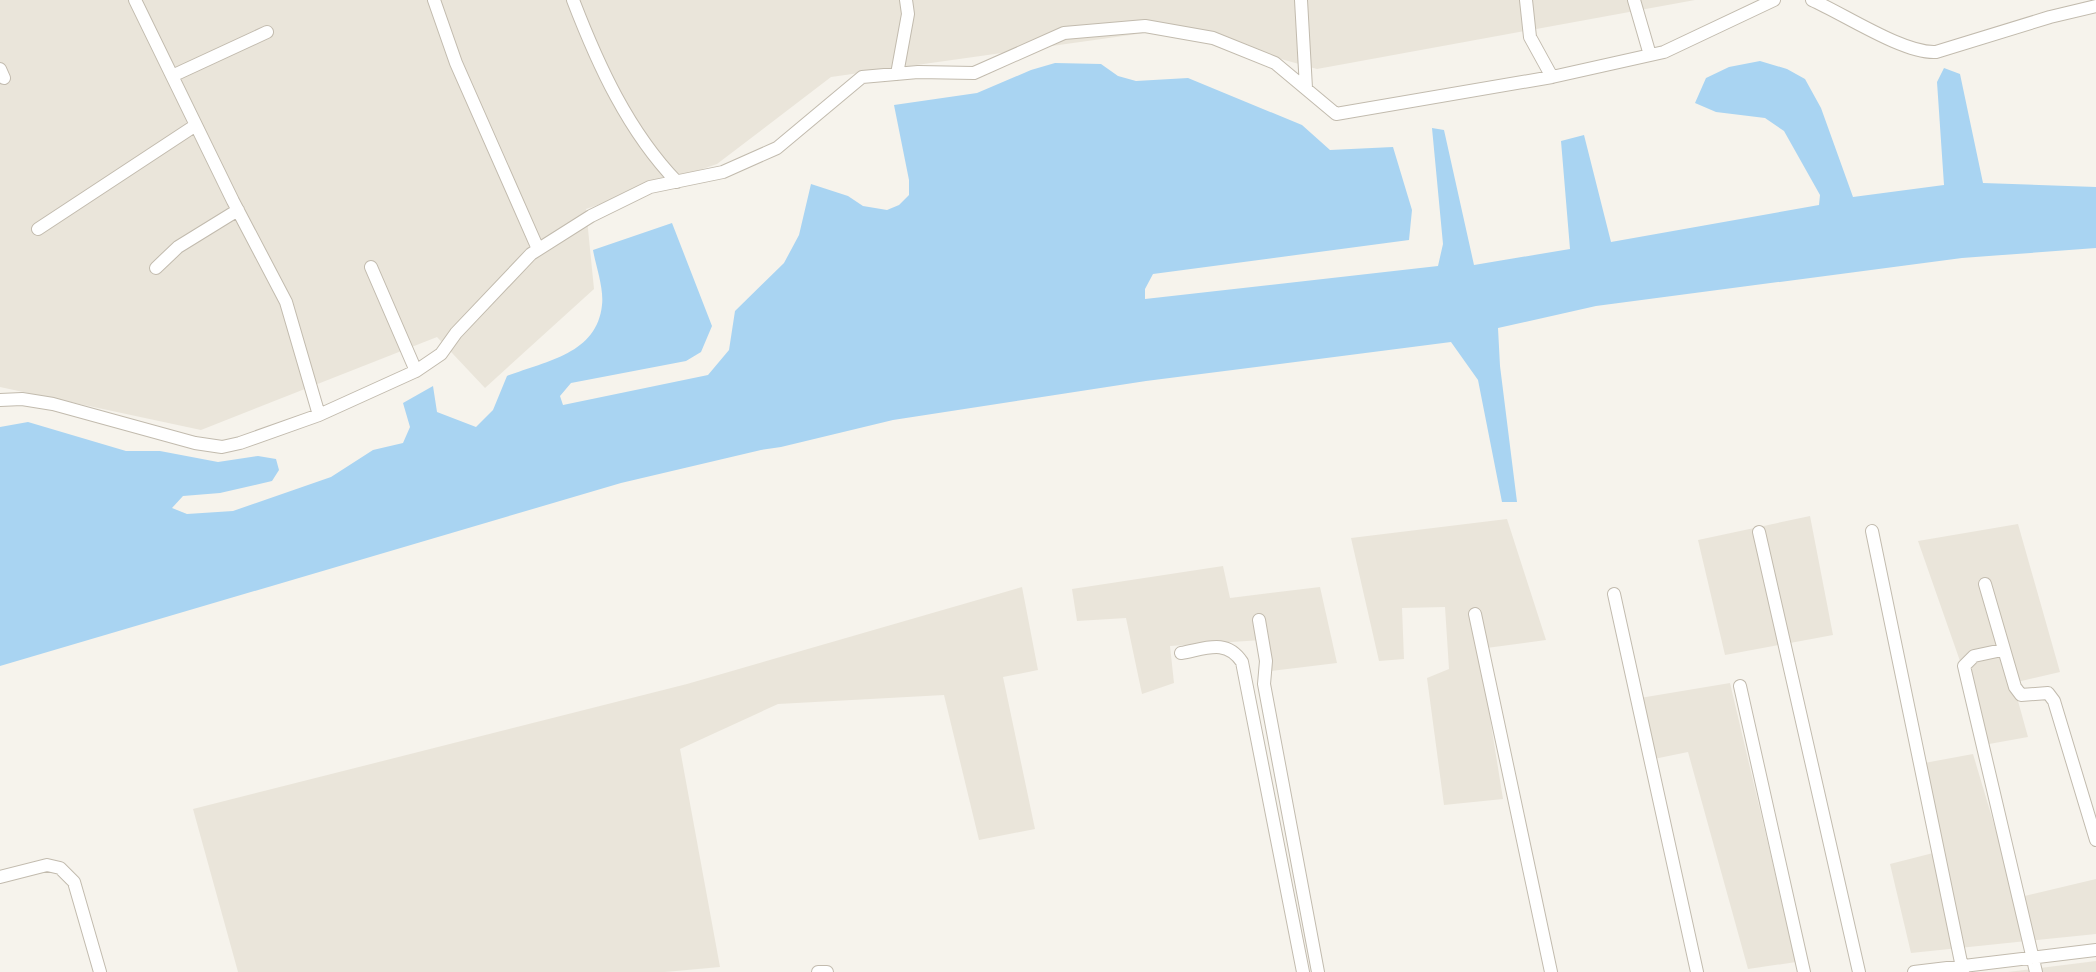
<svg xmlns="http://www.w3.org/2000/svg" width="2096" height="972" viewBox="0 0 2096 972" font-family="'Fira Sans',sans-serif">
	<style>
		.residential { fill: #eae5da }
		.water { fill: #a9d4f2 }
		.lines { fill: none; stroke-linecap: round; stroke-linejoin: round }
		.street-casing { stroke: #c2bbae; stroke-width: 14 }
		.street { stroke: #fff; stroke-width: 12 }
	</style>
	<rect width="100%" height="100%" fill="#f6f3ec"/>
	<path class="residential" d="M 0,0 L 1695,0 L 1317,69 L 1173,29 L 831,77 L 717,164 L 586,209 L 594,289 L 485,388 L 437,337 L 201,430 L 0,387 Z
		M 1810,516 L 1833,635 L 1725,655 L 1698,540 Z
		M 1507,519 L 1546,640 L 1479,649 L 1503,799 L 1444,805 L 1427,678 L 1449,669 L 1445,607 L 1402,608 L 1404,659 L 1379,661 L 1351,538 Z
		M 2018,524 L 2060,672 L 2013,683 L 2028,737 L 1989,744 L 1918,541 Z
		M 1223,566 L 1230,598 L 1320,587 L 1337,663 L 1271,671 L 1262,640 L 1170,646 L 1174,683 L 1142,694 L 1126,618 L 1077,621 L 1072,589 Z
		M 1022,587 L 1038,670 L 1003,677 L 1035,829 L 979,840 L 944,695 L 778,704 L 680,749 L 720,967 L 665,972 L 238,972 L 193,809 L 687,684 Z
		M 1730,683 L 1796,962 L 1748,969 L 1688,752 L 1649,760 L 1640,698 Z
		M 1973,754 L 2016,898 L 2096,879 L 2096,934 L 1911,953 L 1890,864 L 1941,851 L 1919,764 Z
		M 2096,961 L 2096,972 L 2008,972 Z"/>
	<path class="water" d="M 1760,61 L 1787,69 L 1805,79 L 1821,108 L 1853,197 L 1944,185 L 1937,82 L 1944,68 L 1960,74 L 1983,183 L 2096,187 L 2096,248 L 1962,258 L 1596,306 L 1498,328 L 1500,366 L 1517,502 L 1502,502 L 1478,380 L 1451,342 L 1146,381 L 893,420 L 781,447 L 761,450 L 621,483 L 0,666 L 0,427 L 28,422 L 126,451 L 160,451 L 218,462 L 258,456 L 276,459 L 279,470 L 272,481 L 220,493 L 183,496 L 172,508 L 187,514 L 233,511 L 331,477 L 373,450 L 403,443 L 410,427 L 403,403 L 433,386 L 437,412 L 476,427 L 493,410 L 507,376 C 546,361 597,354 602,305 C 604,288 596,267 593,250 L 672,223 L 712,326 L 701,352 L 686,361 L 571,383 L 560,396 L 563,405 L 708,375 L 729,350 L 735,311 L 784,263 L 799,235 L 811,184 L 848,196 L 863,206 L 887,210 L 899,205 L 909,195 L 909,180 L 894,105 L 977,93 L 1031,70 L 1055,63 L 1101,64 L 1118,76 L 1136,81 L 1188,78 L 1302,125 L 1330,150 L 1393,147 L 1412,210 L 1409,240 L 1153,274 L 1145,289 L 1145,299 L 1438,266 L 1443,244 L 1432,128 L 1444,130 L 1474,265 L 1570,249 L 1561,141 L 1584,135 L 1611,242 L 1819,205 L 1820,195 L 1784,131 L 1765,118 L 1716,112 L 1695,103 L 1706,78 L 1729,67 Z"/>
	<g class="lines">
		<g class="street-casing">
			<path id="street" d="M 135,0 L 233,201 L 286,302 L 319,415
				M 434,0 L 456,63 L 538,249
				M 573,0 C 598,65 628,131 677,182
				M 1301,0 L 1306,88
				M 1526,0 L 1530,37 L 1552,77
				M 1634,0 L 1650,55
				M 1812,0 C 1844,14 1904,54 1936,52 L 2050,17 L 2096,6
				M 0,69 L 4,78
				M 897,74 L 908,14 L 906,0
				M 172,76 L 267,32
				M 38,229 L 196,125
				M 371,267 L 416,371
				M 156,268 L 178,247 L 238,210
				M 0,400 L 22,399 L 53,404 L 195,443 L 222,447 L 240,443 L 319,415 L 416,371 L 441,354 L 456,333 L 531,254 L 591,216 L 650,187 L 723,172 L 777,148 L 862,77 L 918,72 L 974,73 L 1064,33 L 1145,26 L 1213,38 L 1275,63 L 1336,114 L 1552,77 L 1664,52 L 1774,0
				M 1872,531 L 1963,972
				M 1759,532 L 1859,972
				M 1985,584 L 2015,687 L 2021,695 L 2048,693 L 2054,701 L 2096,840
				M 1614,594 L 1697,972
				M 1475,614 L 1551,972
				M 1259,620 L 1266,661 L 1264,684 L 1318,972
				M 2002,650 L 1974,656 L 1964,666 L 2036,972
				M 1181,653 C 1205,649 1226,638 1242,662 L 1303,972
				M 1740,686 L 1804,972
				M 0,877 L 47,865 L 60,868 L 74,882 L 100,972
				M 818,972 L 827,972
				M 1914,972 L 2096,950"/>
		</g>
		<use href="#street" class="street"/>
	</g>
</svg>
